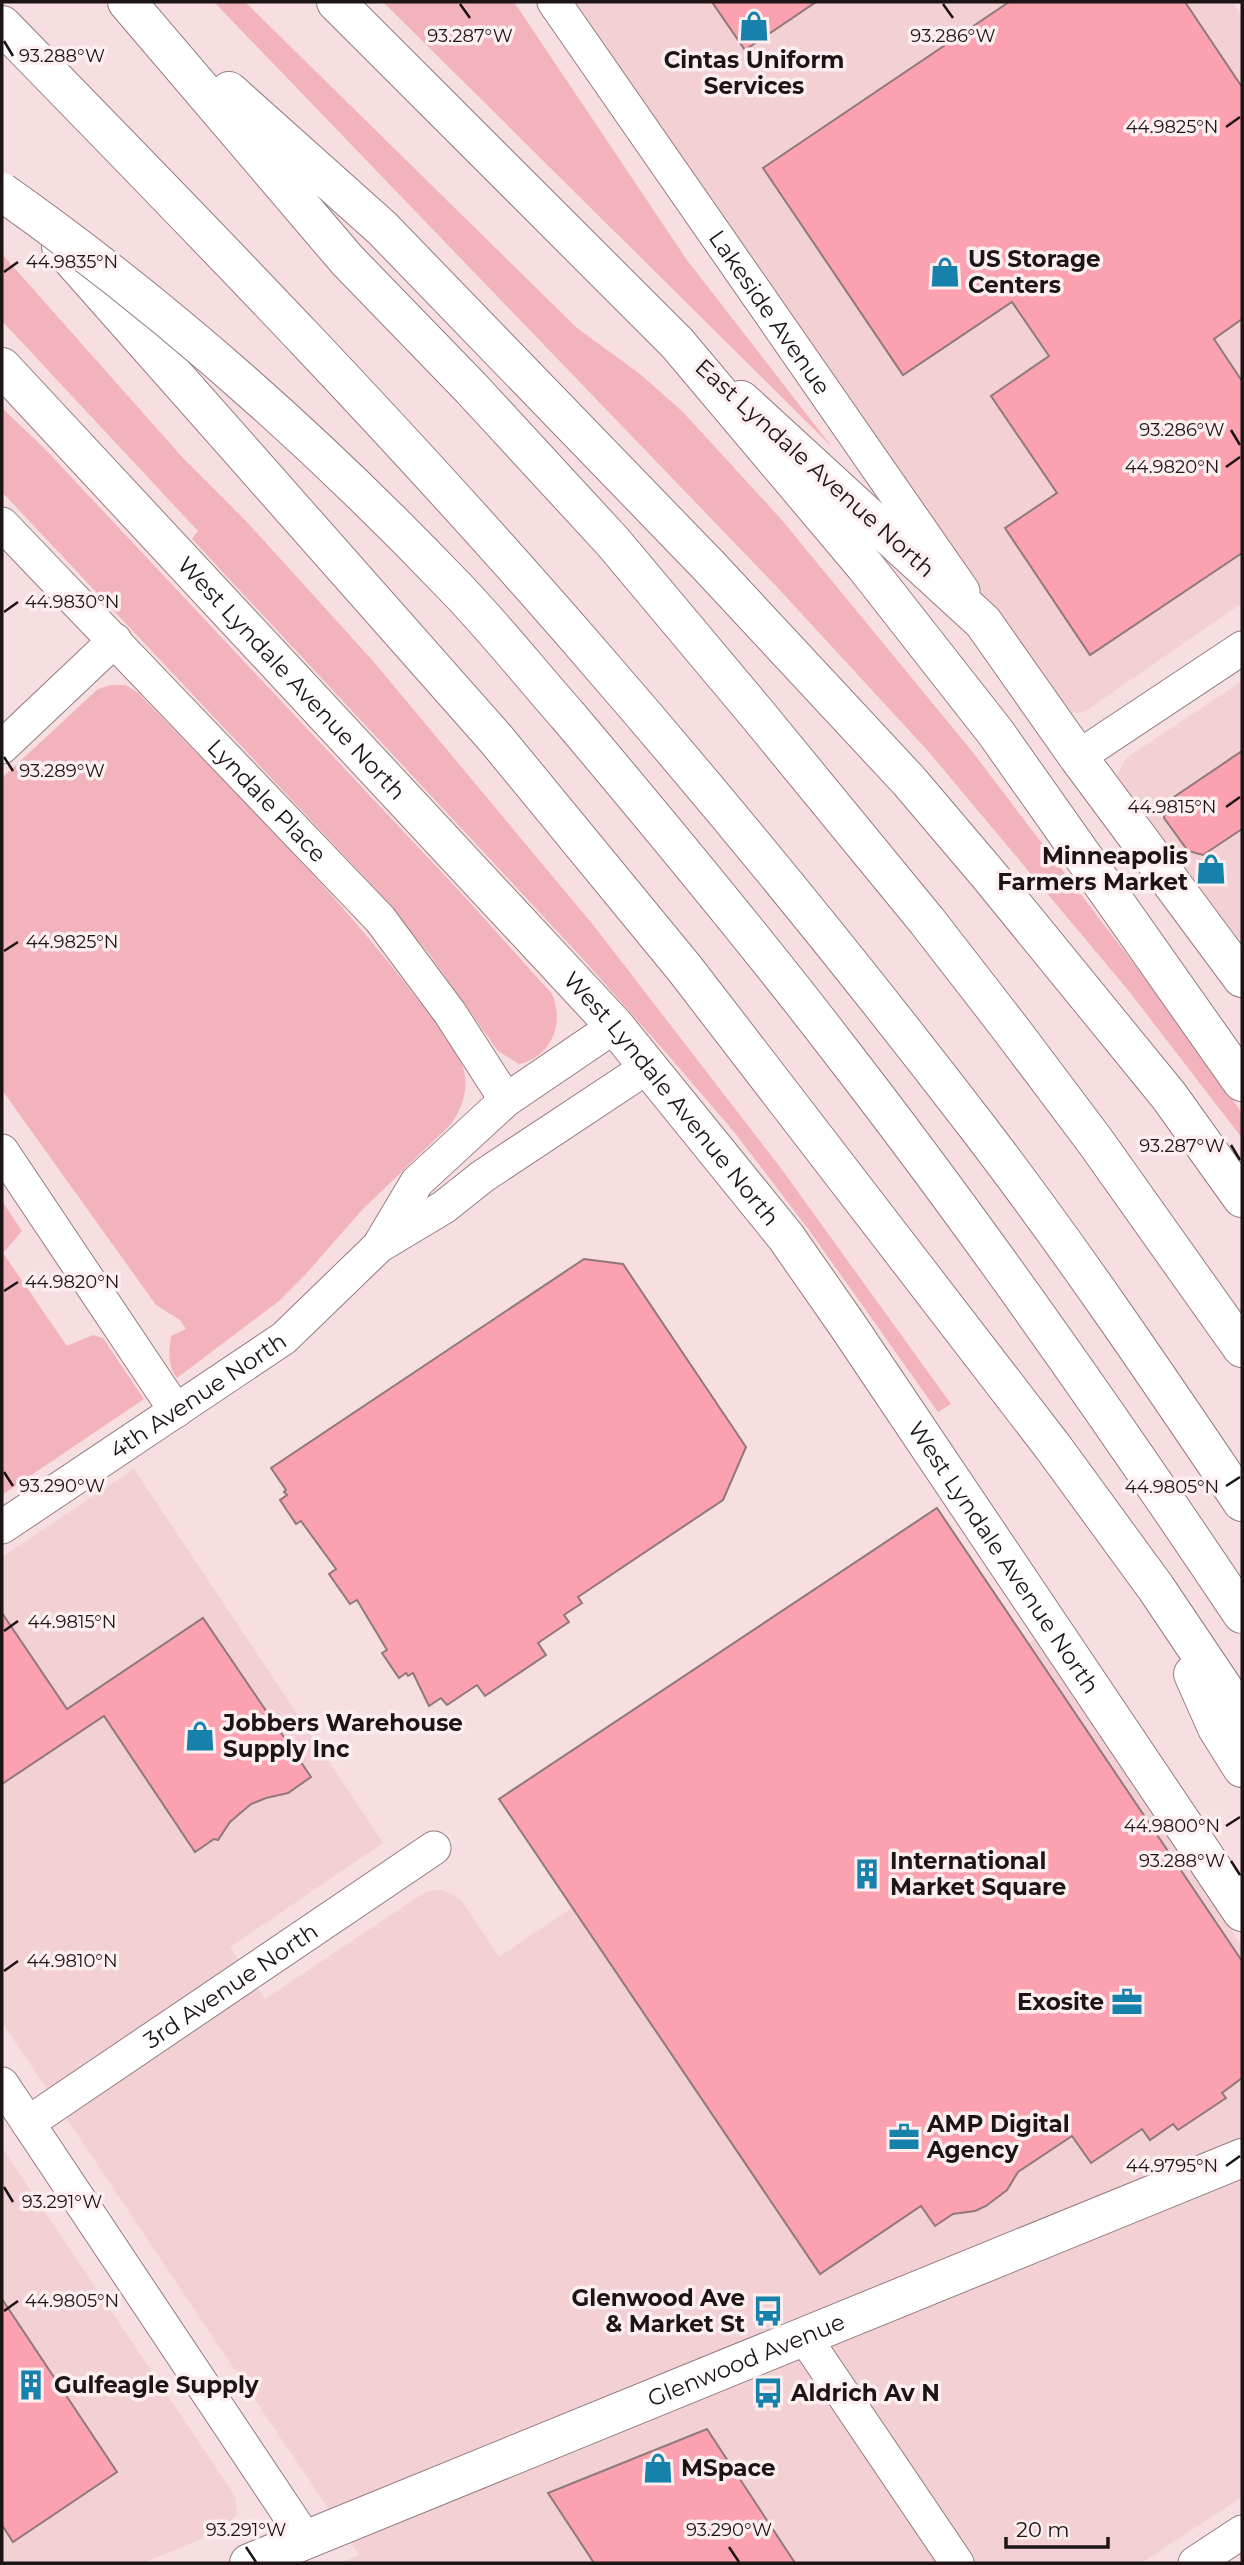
<svg xmlns="http://www.w3.org/2000/svg" width="1244" height="2565" viewBox="0 0 1244 2565" font-family="Montserrat,sans-serif">
	<style>
		.built { fill: #f2d0d4 }
		.green { fill: #f3b3bc }
		.building { fill: #fba1af; stroke: #8f797c; stroke-width: 2 }
		.lines { fill: none; stroke-linecap: round; stroke-linejoin: round }
		.street-casing { stroke: #947d80; stroke-width: 35 }
		.secondary-casing { stroke: #947d80; stroke-width: 40 }
		.primary-casing { stroke: #947d80; stroke-width: 40 }
		.highway-casing { stroke: #947d80; stroke-width: 40 }
		.street { stroke: #fff; stroke-width: 33 }
		.secondary { stroke: #fff; stroke-width: 38 }
		.primary { stroke: #fff; stroke-width: 38 }
		.highway { stroke: #fff; stroke-width: 38 }
		.highway-bridge-casing { stroke: #947d80; stroke-width: 40; stroke-linecap: butt }
		.highway-bridge { stroke: #fff; stroke-width: 38 }
		.ticks { fill: none; stroke: #1d1415; stroke-width: 2.5 }
		.labels { text-anchor: middle; stroke-width: 7; stroke-linejoin: round; paint-order: stroke }
		.poi-label { font-size: 23px; font-weight: bold; fill: #1d1415; stroke: #fdeeef; text-anchor: start }
		.street-label { font-size: 23px; fill: #1d1415; stroke: #fdeeef }
		.ticks-label { font-size: 18px; text-anchor: middle; fill: #1d1415; stroke: #fdeeef; stroke-width: 7; stroke-linejoin: round; paint-order: stroke }
	</style>
	<rect width="100%" height="100%" fill="#f7dee0"/>
	<path class="built" d="M 576,2 L 1232,2 L 1242,16 L 1242,603 L 1084,712 L 1063,714 L 1048,704 Z
		M 1242,681 L 1242,944 L 1117,794 L 1117,774 L 1126,758 Z
		M 134,1469 L 383,1843 L 230,1947 L 265,1999 L 425,1892 L 436,1890 L 444,1890 L 461,1900 L 499,1957 L 744,1792 L 950,1697 L 1036,1638 L 1242,1946 L 1242,2497 L 1141,2563 L 341,2563 L 359,2555 L 2,2022 L 2,1557 Z
		M 2,2148 L 235,2496 L 237,2514 L 225,2529 L 143,2563 L 2,2563 Z"/>
	<path class="green" d="M 214,2 L 245,2 L 577,328 L 640,374 L 683,412 L 781,519 L 971,750 L 1146,980 L 1242,1113 L 1242,1138 L 1128,990 L 928,751 L 777,587 Z
		M 383,2 L 514,2 L 687,260 L 832,447 Z
		M 2,254 L 183,458 L 246,521 L 373,661 L 594,926 L 780,1167 L 951,1404 L 938,1412 L 809,1230 L 735,1133 L 668,1055 L 583,959 L 192,539 L 198,531 L 2,321 Z
		M 2,408 L 44,448 L 463,895 L 552,994 C 565,1024 551,1057 519,1064 L 498,1051 L 427,951 L 371,884 L 2,492 Z
		M 111,685 L 126,685 L 138,693 C 228,786 321,876 401,978 C 419,1002 447,1033 460,1060 C 471,1082 464,1106 451,1124 L 361,1211 L 305,1275 L 279,1301 L 177,1378 C 167,1364 169,1352 171,1336 L 186,1329 L 180,1320 L 156,1305 L 2,1090 L 2,778 L 98,689 Z
		M 2,1201 L 22,1231 L 3,1253 L 67,1346 L 93,1335 L 103,1338 L 144,1399 L 2,1495 Z"/>
	<path class="building" d="M 712,2 L 816,2 L 745,50 Z
		M 1009,2 L 1185,2 L 1242,87 L 1242,319 L 1214,339 L 1242,381 L 1242,553 L 1090,655 L 1005,528 L 1057,493 L 991,396 L 1049,356 L 1012,302 L 903,375 L 763,168 Z
		M 1242,751 L 1242,829 L 1203,855 L 1188,851 L 1164,818 L 1165,803 Z
		M 584,1259 L 623,1264 L 746,1447 L 723,1500 L 578,1597 L 582,1603 L 564,1615 L 569,1622 L 538,1643 L 546,1655 L 485,1696 L 477,1685 L 447,1705 L 441,1698 L 429,1706 L 413,1673 L 408,1676 L 406,1673 L 399,1678 L 382,1653 L 387,1650 L 357,1600 L 350,1604 L 329,1574 L 336,1569 L 301,1521 L 296,1524 L 280,1500 L 287,1495 L 284,1492 L 286,1490 L 271,1468 Z
		M 937,1508 L 1242,1961 L 1242,2078 L 1222,2093 L 1226,2098 L 1178,2130 L 1173,2124 L 1150,2140 L 1142,2129 L 1091,2163 L 1072,2136 L 1018,2172 L 1007,2190 L 986,2206 L 975,2211 L 953,2214 L 935,2226 L 921,2206 L 820,2274 L 499,1799 Z
		M 2,1613 L 67,1709 L 203,1618 L 311,1777 L 288,1793 L 266,1798 L 251,1804 L 230,1822 L 218,1840 L 214,1839 L 195,1852 L 104,1716 L 2,1784 Z
		M 2,2299 L 117,2472 L 13,2542 L 2,2525 Z
		M 707,2429 L 795,2563 L 594,2563 L 548,2493 Z"/>
	<g class="lines">
		<g class="street-casing">
			<g id="street">
				<path id="s1" d="M 554,2 L 963,591"/>
				<path id="s2" d="M 2,524 L 380,919 L 450,1013 L 506,1100"/>
				<path d="M 2,747 L 115,640"/>
				<path d="M 1078,757 L 1242,648"/>
				<path d="M 2,1151 L 176,1411"/>
				<path d="M 380,1244 L 417,1182 L 506,1100 L 615,1026"/>
				<path id="s3" d="M 2,1527 L 284,1338 L 379,1246 L 444,1207 L 483,1176 L 649,1066"/>
				<path d="M 2,2084 L 306,2540"/>
				<path id="s4" d="M 28,2123 L 434,1848"/>
				<path d="M 805,2338 L 957,2563"/>
				<path d="M 1195,2563 L 1242,2532"/>
			</g>
		</g>
		<g class="secondary-casing">
			<g id="secondary">
				<path id="s5" d="M 2,367 L 615,1026 L 786,1237 L 848,1326 L 1242,1912"/>
				<path d="M 741,400 L 983,622 L 1078,757 L 1242,978"/>
				<path id="s6" d="M 249,2563 L 1242,2158"/>
			</g>
		</g>
		<g class="primary-casing">
			<path id="primary" d="M 336,2 L 677,343"/>
		</g>
		<g class="highway-casing">
			<path id="highway" d="M 127,2 L 347,260 L 471,388 L 613,542 L 758,715 L 927,921 L 1010,1028 L 1095,1141 L 1242,1348
				M 2,25 C 205,233 409,442 599,663 C 730,814 857,970 979,1129 C 1071,1249 1157,1376 1242,1502
				M 229,91 L 382,228 L 708,565 L 909,781 L 988,874 L 1169,1096 L 1242,1198
				M 61,247 L 496,739 L 685,969 L 1053,1447 L 1156,1588 L 1242,1716
				M 677,343 L 865,566 L 996,733 L 1242,1082
				M 569,717 C 660,825 750,933 836,1045 C 979,1229 1113,1421 1242,1614
				M 1193,1674 L 1217,1728 L 1242,1768"/>
		</g>
		<use href="#street" class="street"/>
		<use href="#secondary" class="secondary"/>
		<use href="#primary" class="primary"/>
		<use href="#highway" class="highway"/>
		<g class="highway-bridge-casing">
			<path id="highway-bridge" d="M 2,192 C 165,307 315,441 453,585 C 494,627 530,673 569,717"/>
		</g>
		<use href="#highway-bridge" class="highway-bridge"/>
	</g>
	<path class="ticks" d="M 460,4 L 470,18M 943,4 L 953,18M 4,41 L 13,56M 1226,127 L 1240,117M 4,272 L 18,262M 1231,430 L 1240,445M 1226,467 L 1240,457M 4,612 L 18,602M 4,757 L 13,771M 1226,807 L 1240,797M 4,951 L 18,942M 1231,1145 L 1240,1160M 4,1291 L 18,1282M 4,1472 L 13,1486M 1226,1486 L 1240,1477M 4,1631 L 18,1621M 1226,1826 L 1240,1817M 1231,1861 L 1240,1875M 4,1971 L 18,1961M 1226,2166 L 1240,2156M 4,2187 L 13,2202M 4,2311 L 18,2301M 246,2547 L 256,2562M 729,2547 L 739,2562"/>
	<defs>
		<g id="shop-bare" transform="scale(2.415)"><path d="M-5-2.5h2.3a2.7 3.5 0 0 1 5.4 0H5L5.5 6h-11ZM-1.5-2.5h3a1.5 2.3 0 0 0-3 0Z" fill="#1682ab" stroke="#fdeeef" stroke-width="2.5" paint-order="stroke"/></g>
		<g id="building-bare" transform="scale(2.415)"><path d="M-4-6H4V6H1V3H-1V6H-4ZM-2.5-4.3h1.7v1.8h-1.7ZM.8-4.3h1.7v1.8H.8ZM-2.5-1h1.7V.8h-1.7ZM.8-1h1.7V.8H.8Z" fill="#1682ab" stroke="#fdeeef" stroke-width="2.5" paint-order="stroke"/></g>
		<g id="office-bare" transform="scale(2.415)"><path d="M-6-3h4V-5.5h4V-3h4V5H-6ZM-1-4.5V-3h2v-1.5ZM-6 0V1H6V0Z" fill="#1682ab" stroke="#fdeeef" stroke-width="2.5" paint-order="stroke"/></g>
		<g id="bus-bare" transform="scale(2.415)"><path d="M-5-6H5V4H4V6H2V4H-2V6H-4V4H-5ZM-3.5-4V0h7V-4ZM-3.5 1.2v1.5H-2V1.2ZM2 1.2v1.5H3.5V1.2Z" fill="#1682ab" stroke="#fdeeef" stroke-width="2.5" paint-order="stroke"/></g>
	</defs>
	<g fill-rule="evenodd">
		<use href="#shop-bare" x="754" y="26"/>
		<use href="#shop-bare" x="945" y="272"/>
		<use href="#shop-bare" x="1211" y="869"/>
		<use href="#shop-bare" x="200" y="1736"/>
		<use href="#building-bare" x="867" y="1874"/>
		<use href="#office-bare" x="1127" y="2002"/>
		<use href="#office-bare" x="904" y="2137"/>
		<use href="#bus-bare" x="768" y="2311"/>
		<use href="#building-bare" x="31" y="2385"/>
		<use href="#bus-bare" x="768" y="2393"/>
		<use href="#shop-bare" x="658" y="2468"/>
	</g>
	<g class="labels">
		<g class="poi-label">
			<text x="754" y="68" text-anchor="middle">Cintas Uniform<tspan x="754" dy="26">Services</tspan></text>
			<text x="968" y="267">US Storage<tspan x="968" dy="26">Centers</tspan></text>
			<text x="1188" y="864" text-anchor="end">Minneapolis<tspan x="1188" dy="26">Farmers Market</tspan></text>
			<text x="223" y="1731">Jobbers Warehouse<tspan x="223" dy="26">Supply Inc</tspan></text>
			<text x="890" y="1869">International<tspan x="890" dy="26">Market Square</tspan></text>
			<text x="1104" y="2010" text-anchor="end">Exosite</text>
			<text x="927" y="2132">AMP Digital<tspan x="927" dy="26">Agency</tspan></text>
			<text x="745" y="2306" text-anchor="end">Glenwood Ave<tspan x="745" dy="26">&amp; Market St</tspan></text>
			<text x="54" y="2393">Gulfeagle Supply</text>
			<text x="791" y="2401">Aldrich Av N</text>
			<text x="681" y="2476">MSpace</text>
		</g>
		<g class="street-label">
			<text dy="8" stroke="none"><textPath href="#s1" startOffset="378">Lakeside Avenue</textPath></text>
			<text transform="translate(815 468) rotate(42)" y="8">East Lyndale Avenue North</text>
			<text dy="8" stroke="none"><textPath href="#s5" startOffset="425">West Lyndale Avenue North</textPath></text>
			<text dy="8" stroke="none"><textPath href="#s2" startOffset="383">Lyndale Place</textPath></text>
			<text dy="8" stroke="none"><textPath href="#s5" startOffset="992">West Lyndale Avenue North</textPath></text>
			<text dy="8" stroke="none"><textPath href="#s3" startOffset="236">4th Avenue North</textPath></text>
			<text dy="8" stroke="none"><textPath href="#s5" startOffset="1559">West Lyndale Avenue North</textPath></text>
			<text dy="8" stroke="none"><textPath href="#s4" startOffset="245">3rd Avenue North</textPath></text>
			<text dy="8" stroke="none"><textPath href="#s6" startOffset="537">Glenwood Avenue</textPath></text>
		</g>
	</g>
	<g class="ticks-label">
		<text x="470" y="42">93.287°W</text>
		<text x="953" y="42">93.286°W</text>
		<text x="62" y="62">93.288°W</text>
		<text x="1172" y="133">44.9825°N</text>
		<text x="72" y="268">44.9835°N</text>
		<text x="1182" y="436">93.286°W</text>
		<text x="1172" y="473">44.9820°N</text>
		<text x="72" y="608">44.9830°N</text>
		<text x="62" y="777">93.289°W</text>
		<text x="1172" y="813">44.9815°N</text>
		<text x="72" y="948">44.9825°N</text>
		<text x="1182" y="1152">93.287°W</text>
		<text x="72" y="1288">44.9820°N</text>
		<text x="62" y="1492">93.290°W</text>
		<text x="1172" y="1493">44.9805°N</text>
		<text x="72" y="1628">44.9815°N</text>
		<text x="1172" y="1832">44.9800°N</text>
		<text x="1182" y="1867">93.288°W</text>
		<text x="72" y="1967">44.9810°N</text>
		<text x="1172" y="2172">44.9795°N</text>
		<text x="62" y="2208">93.291°W</text>
		<text x="72" y="2307">44.9805°N</text>
		<text x="246" y="2536">93.291°W</text>
		<text x="729" y="2536">93.290°W</text>
	</g>
	<rect width="1244" height="2565" fill="none" stroke="#1d1415" stroke-width="7"/>
	<path d="M1006 2537v10h102v-10" fill="none" stroke="#1d1415" stroke-width="3.5"/>
	<text x="1016" y="2537" font-size="21" fill="#1d1415" stroke="#fdeeef" stroke-width="5" paint-order="stroke">20 m</text>
</svg>
